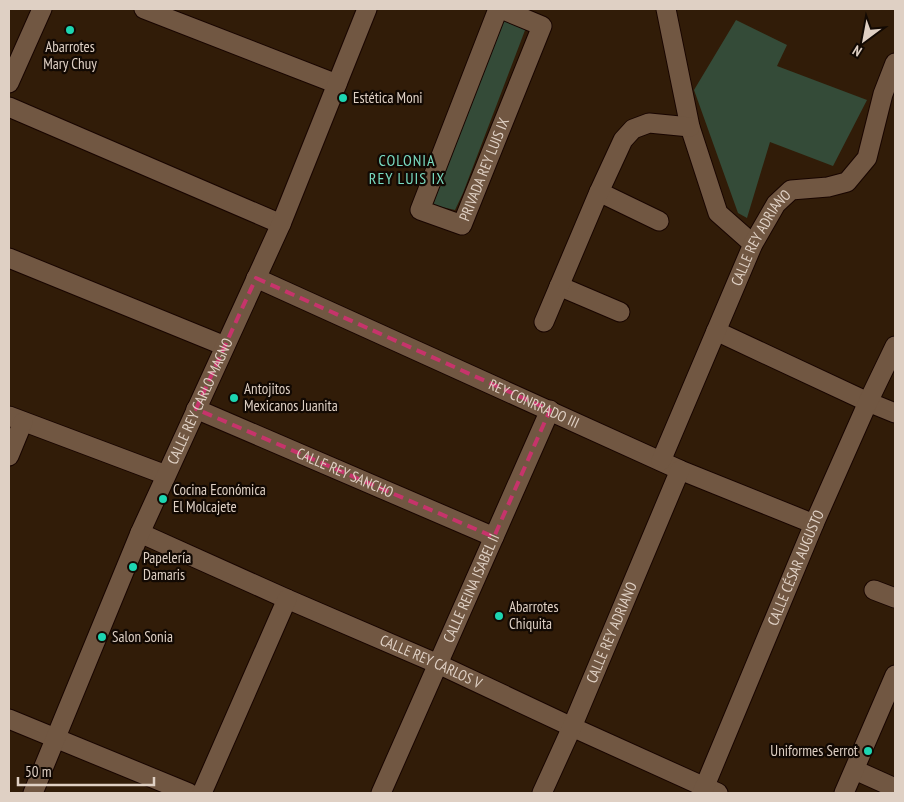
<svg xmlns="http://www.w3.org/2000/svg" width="904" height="802" viewBox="0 0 904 802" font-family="'PT Sans Narrow',sans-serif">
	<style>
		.green { fill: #344b38 }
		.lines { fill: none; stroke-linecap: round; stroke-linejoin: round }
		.street-casing { stroke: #180500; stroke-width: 21 }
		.street { stroke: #715742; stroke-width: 19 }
		.marked { fill: none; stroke: #c6346b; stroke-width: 4; stroke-dasharray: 10 6; stroke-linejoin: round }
		.poi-dot { fill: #1dd5b1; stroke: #120903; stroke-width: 2 }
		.labels { text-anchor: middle; stroke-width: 4.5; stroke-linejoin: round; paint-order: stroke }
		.poi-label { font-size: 15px; fill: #dfd0c4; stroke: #120903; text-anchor: start }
		.street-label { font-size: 15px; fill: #dfd0c4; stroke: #120903 }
		.neighbourhood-label { font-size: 16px; letter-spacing: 1px; fill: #79dac0; stroke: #120903 }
	</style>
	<rect width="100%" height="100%" fill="#311c08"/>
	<path class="green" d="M 502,15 L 527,25 L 463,193 L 455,210 L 433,205 Z
		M 736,20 L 787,45 L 777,66 L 867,100 L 833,166 L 770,142 L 747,218 L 738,213 L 694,90 Z"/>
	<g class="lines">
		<g class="street-casing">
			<g id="street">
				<path d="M 144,9 L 337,84"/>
				<path id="s1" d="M 498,9 L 420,210 L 462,225 L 542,26 L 501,9"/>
				<path d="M 666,9 L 690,127 L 718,213 L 753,244"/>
				<path d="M 9,83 L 42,9"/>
				<path d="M 9,107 L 281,224"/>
				<path d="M 599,192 L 659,221"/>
				<path d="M 9,258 L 225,346"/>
				<path id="s2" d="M 256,278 L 680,470 L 814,524"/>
				<path d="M 559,286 L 620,312"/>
				<path d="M 544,322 L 599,192 L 623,140 L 633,129 L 649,123 L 690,127"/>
				<path d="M 716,331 L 868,402 L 895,413"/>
				<path id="s3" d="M 196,409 L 494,537"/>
				<path d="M 9,416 L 166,475"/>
				<path d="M 9,456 L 23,422"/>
				<path id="s4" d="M 661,461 L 753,244 L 776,204 L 791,190 L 828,187 L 847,182 L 867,158 L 883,94 L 895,63"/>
				<path id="s5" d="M 140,533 L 287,599 L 438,664 L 572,727 L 718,793"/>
				<path d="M 874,590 L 895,598"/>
				<path d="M 9,719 L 189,793"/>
				<path d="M 855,770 L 895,788"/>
				<path id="s6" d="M 33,793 L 140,533 L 281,224 L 367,9"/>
				<path d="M 202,793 L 287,599"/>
				<path id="s7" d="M 381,793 L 550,410"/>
				<path id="s8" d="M 542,793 L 572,727 L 680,470"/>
				<path id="s9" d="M 702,793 L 814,524 L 868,402 L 895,346"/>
				<path d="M 844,793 L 895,675"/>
			</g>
		</g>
		<use href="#street" class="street"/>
	</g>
	<path class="marked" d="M 256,278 L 550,410 L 494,537 L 196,409 Z"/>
	<g class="poi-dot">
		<circle cx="70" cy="30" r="5"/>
		<circle cx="343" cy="98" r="5"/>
		<circle cx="234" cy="398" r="5"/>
		<circle cx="163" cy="499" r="5"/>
		<circle cx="133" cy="567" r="5"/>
		<circle cx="499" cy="616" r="5"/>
		<circle cx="102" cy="637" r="5"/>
		<circle cx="868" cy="751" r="5"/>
	</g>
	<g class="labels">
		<g class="poi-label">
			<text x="70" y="52" text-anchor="middle">Abarrotes<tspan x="70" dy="17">Mary Chuy</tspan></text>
			<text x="353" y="103">Estética Moni</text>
			<text x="244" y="394">Antojitos<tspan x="244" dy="17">Mexicanos Juanita</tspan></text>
			<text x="173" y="495">Cocina Económica<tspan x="173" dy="17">El Molcajete</tspan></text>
			<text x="143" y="563">Papelería<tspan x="143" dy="17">Damaris</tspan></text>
			<text x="509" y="612">Abarrotes<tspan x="509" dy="17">Chiquita</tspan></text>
			<text x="112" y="642">Salon Sonia</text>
			<text x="858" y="756" text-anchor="end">Uniformes Serrot</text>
		</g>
		<g class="street-label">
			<text dy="5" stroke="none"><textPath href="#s1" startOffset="320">PRIVADA REY LUIS IX</textPath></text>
			<text dy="5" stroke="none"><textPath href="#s4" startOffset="245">CALLE REY ADRIANO</textPath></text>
			<text dy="5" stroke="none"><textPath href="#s6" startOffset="426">CALLE REY CARLO MAGNO</textPath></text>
			<text dy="5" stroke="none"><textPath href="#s2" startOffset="305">REY CONRRADO III</textPath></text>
			<text dy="5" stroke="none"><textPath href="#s3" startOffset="162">CALLE REY SANCHO</textPath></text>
			<text dy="5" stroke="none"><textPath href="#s9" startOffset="244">CALLE CÉSAR AUGUSTO</textPath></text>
			<text dy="5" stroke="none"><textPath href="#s7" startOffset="224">CALLE REINA ISABEL II</textPath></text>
			<text dy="5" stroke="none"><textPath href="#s8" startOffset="175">CALLE REY ADRIANO</textPath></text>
			<text dy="5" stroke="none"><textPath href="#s5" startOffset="318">CALLE REY CARLOS V</textPath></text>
		</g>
		<g class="neighbourhood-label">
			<text x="407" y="166">COLONIA<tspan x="407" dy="18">REY LUIS IX</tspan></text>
		</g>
	</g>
	<rect width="904" height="802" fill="none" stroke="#dfd0c4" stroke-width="20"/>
	<g transform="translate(864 40) rotate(212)" stroke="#120903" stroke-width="4" paint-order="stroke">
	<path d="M0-4L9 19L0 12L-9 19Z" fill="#dfd0c4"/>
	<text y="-8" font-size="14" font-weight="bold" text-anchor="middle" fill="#dfd0c4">N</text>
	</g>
	<path d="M18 777v8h136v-8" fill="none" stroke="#dfd0c4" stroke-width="2.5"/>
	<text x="25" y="777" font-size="15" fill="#dfd0c4" stroke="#120903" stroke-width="4" paint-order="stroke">50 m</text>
</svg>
